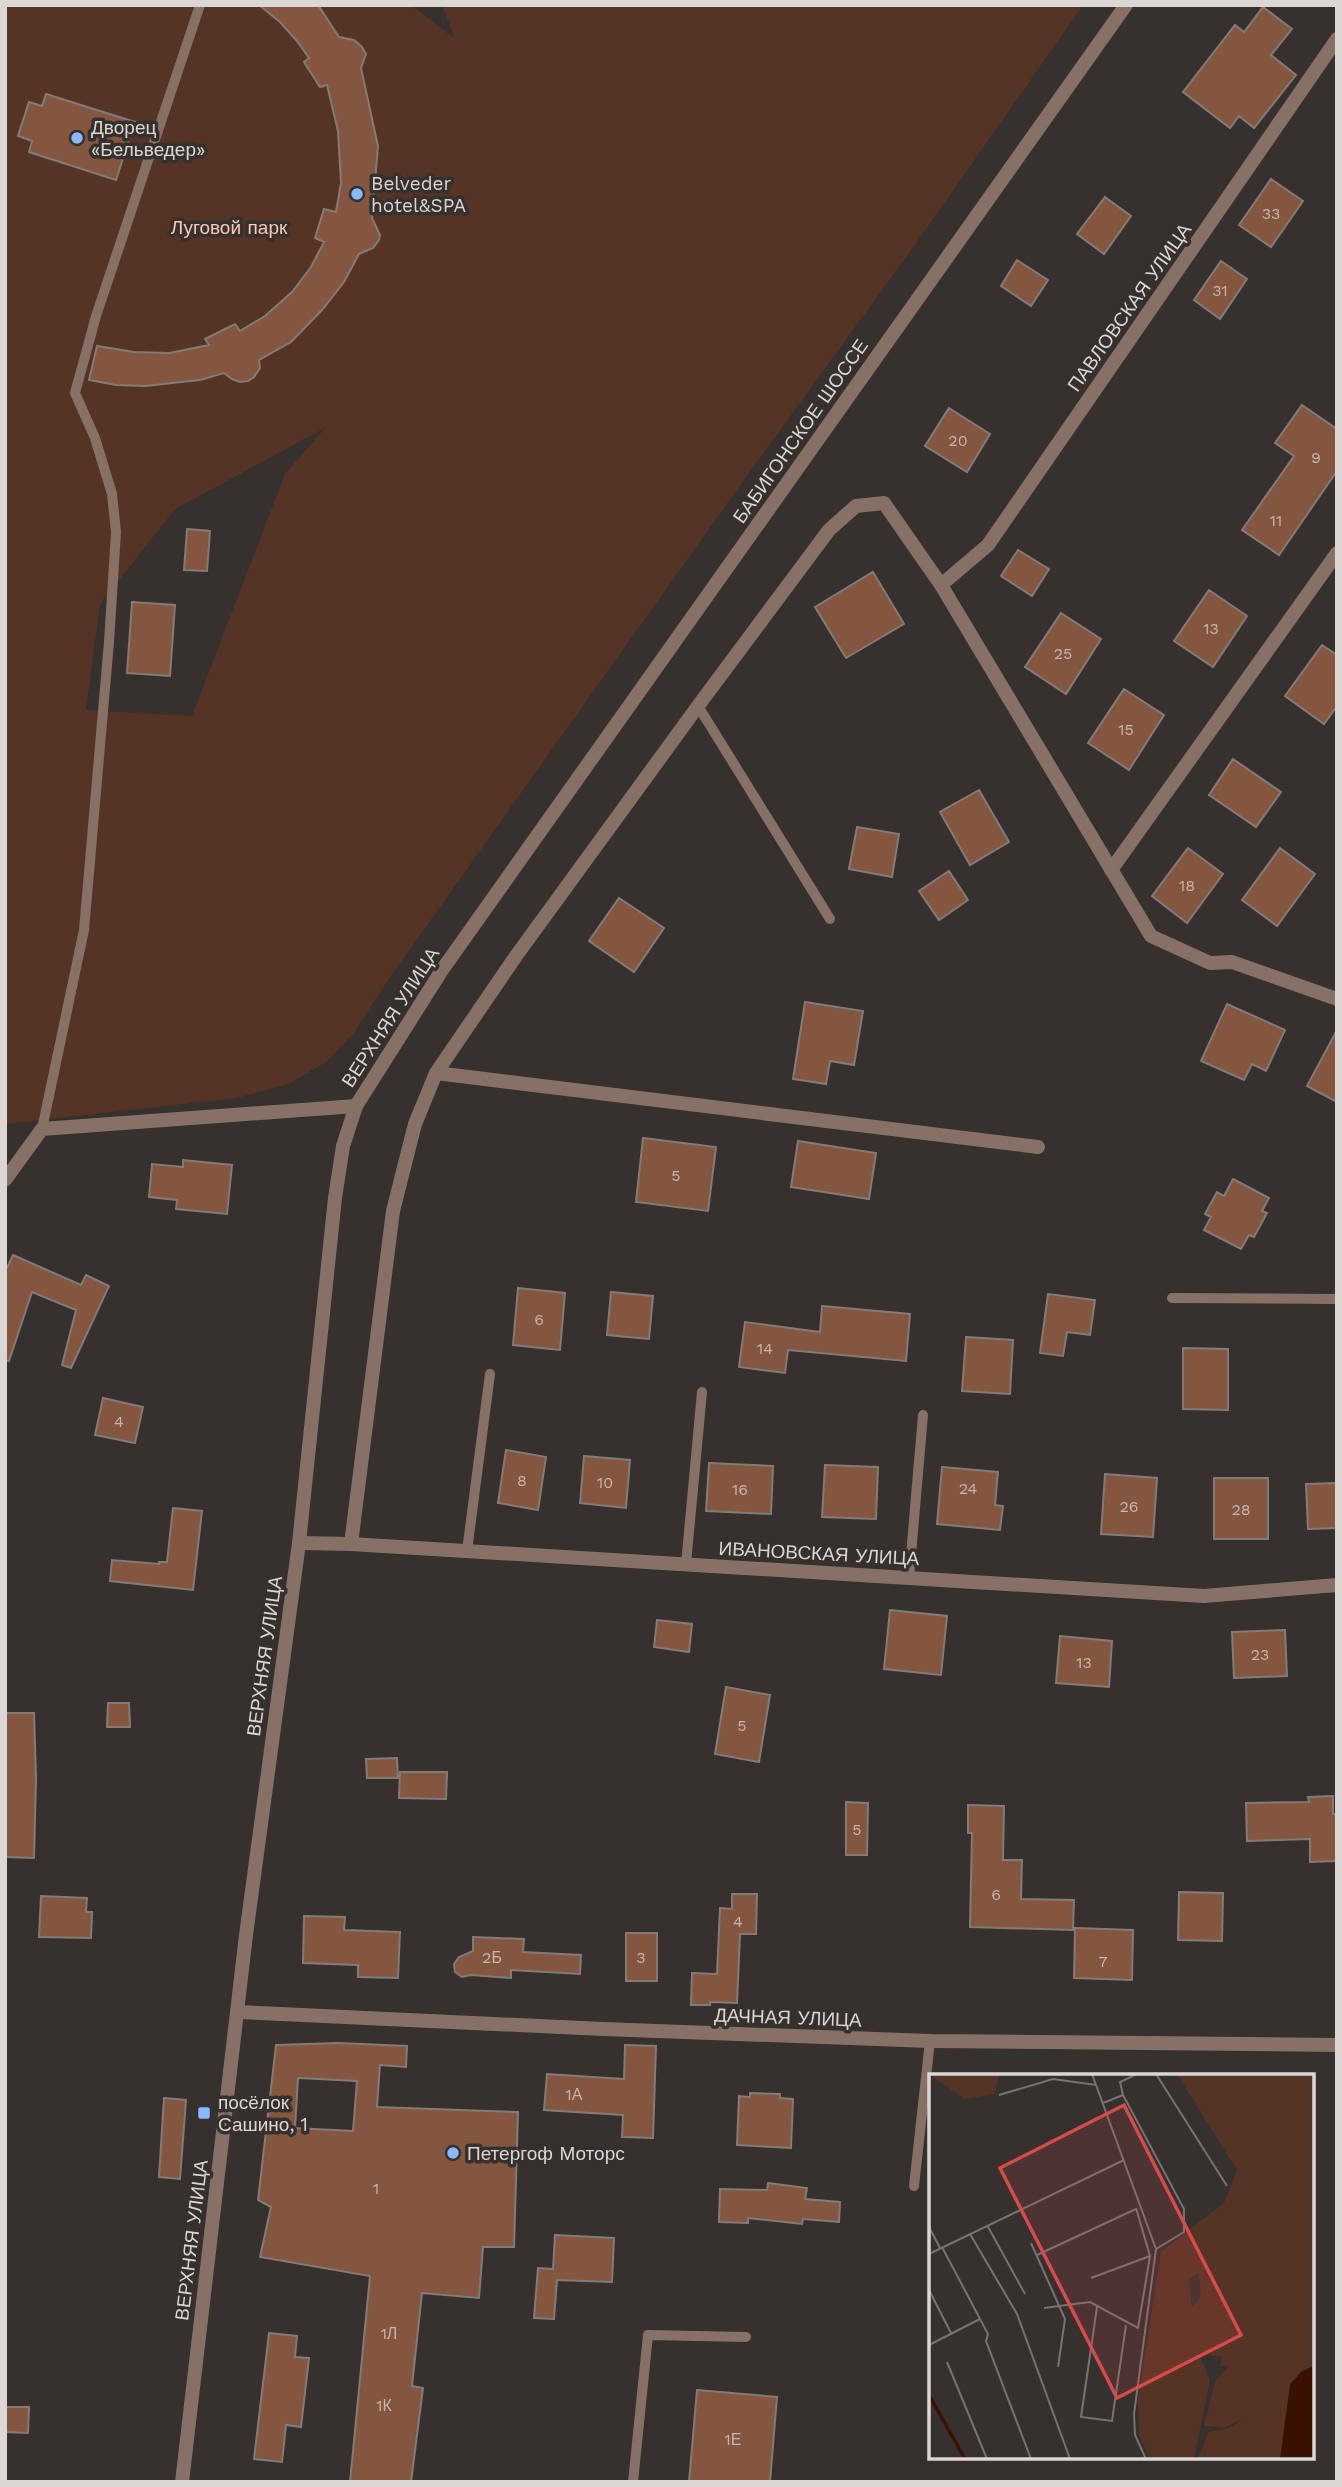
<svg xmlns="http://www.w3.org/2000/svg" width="1342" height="2487" viewBox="0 0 1342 2487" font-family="'Work Sans',sans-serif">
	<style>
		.green { fill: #563425; fill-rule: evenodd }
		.building { fill: #84553f; stroke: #827b78; stroke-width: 2; fill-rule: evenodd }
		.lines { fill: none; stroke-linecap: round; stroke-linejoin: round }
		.service { stroke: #877066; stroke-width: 10 }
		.minor { stroke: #877066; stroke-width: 14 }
		.tertiary { stroke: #877066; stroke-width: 14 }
		.poi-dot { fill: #88bafc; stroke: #36302e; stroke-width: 2.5 }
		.labels { text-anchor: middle; stroke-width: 7; stroke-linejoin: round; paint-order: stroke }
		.number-label { font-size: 16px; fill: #c5b6b0 }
		.poi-label { font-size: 19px; fill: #dbd7d5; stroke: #36302e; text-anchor: start }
		.park-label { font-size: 19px; fill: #f9cab4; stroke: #36302e }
		.street-label { font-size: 19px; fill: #dbd7d5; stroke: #36302e }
		.inset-river { fill: none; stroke: #3a1100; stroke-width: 3.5 }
		.inset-road { fill: none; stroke: #787371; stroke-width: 2 }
		.view { fill: #d74b4b; fill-opacity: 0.15; stroke: #d74b4b; stroke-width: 3.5 }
		.inset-edge { fill: none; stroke: #dbd7d5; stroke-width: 3.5 }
	</style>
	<rect width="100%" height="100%" fill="#36302e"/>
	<path class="green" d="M 5,5 L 411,5 L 455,39 L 442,5 L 1083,5 L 917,242 L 743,481 L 390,977 L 353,1034 L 326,1062 L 288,1084 L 237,1098 L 5,1124 ZM 325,428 L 285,474 L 192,716 L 86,710 L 100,604 L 175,509 Z"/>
	<path class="building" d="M 259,5 L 318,5 L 339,37 L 354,40 L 362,47 L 366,54 L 361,68 L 378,146 L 372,218 L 380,235 L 379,240 L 373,248 L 359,254 L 344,282 L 322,310 L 291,342 L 259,360 L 260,368 L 254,377 L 248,381 L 240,382 L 232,379 L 224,373 L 200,380 L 145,386 L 116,385 L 89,380 L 97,346 L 134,352 L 169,353 L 209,345 L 205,339 L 235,324 L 240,331 L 265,316 L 292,292 L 311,267 L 324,242 L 315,238 L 324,209 L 336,212 L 341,183 L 338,131 L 327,85 L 320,87 L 304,62 L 309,58 L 297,41 L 280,22 Z
		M 1263,7 L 1292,29 L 1271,55 L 1296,75 L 1254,128 L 1239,116 L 1230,128 L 1183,92 L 1235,25 L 1244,32 Z
		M 46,94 L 135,122 L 116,180 L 29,152 L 32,141 L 18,136 L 29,102 L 42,106 Z
		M 1271,179 L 1303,201 L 1271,247 L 1239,225 Z
		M 1105,197 L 1131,216 L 1104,254 L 1077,234 Z
		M 1017,260 L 1048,280 L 1031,306 L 1001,286 Z
		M 1221,261 L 1247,279 L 1220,319 L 1194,300 Z
		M 1302,405 L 1337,429 L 1337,471 L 1279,555 L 1242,530 L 1294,456 L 1275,443 Z
		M 949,408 L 990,434 L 967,472 L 925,446 Z
		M 187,529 L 210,531 L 207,571 L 184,570 Z
		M 1018,550 L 1049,569 L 1032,596 L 1001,576 Z
		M 873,572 L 904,624 L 846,658 L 815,607 Z
		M 1209,590 L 1247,616 L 1213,667 L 1174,641 Z
		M 132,602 L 175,605 L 170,676 L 127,673 Z
		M 1061,613 L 1101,639 L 1066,694 L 1025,667 Z
		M 1322,645 L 1337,655 L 1337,706 L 1324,724 L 1285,696 Z
		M 1124,689 L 1164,715 L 1129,770 L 1088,743 Z
		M 1233,759 L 1281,792 L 1256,827 L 1209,795 Z
		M 979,790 L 1009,842 L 970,865 L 940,812 Z
		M 857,827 L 899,834 L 892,877 L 849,869 Z
		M 1188,848 L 1223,874 L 1187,923 L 1152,896 Z
		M 1280,848 L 1315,874 L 1277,926 L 1242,900 Z
		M 949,871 L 968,900 L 939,920 L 919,891 Z
		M 619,898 L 664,928 L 634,972 L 589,941 Z
		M 805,1002 L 863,1011 L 854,1065 L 830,1061 L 826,1084 L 793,1079 Z
		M 1227,1004 L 1285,1030 L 1266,1071 L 1252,1064 L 1244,1080 L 1201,1061 Z
		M 1337,1030 L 1337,1102 L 1307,1086 Z
		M 643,1138 L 716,1147 L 708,1211 L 636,1202 Z
		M 798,1141 L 876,1153 L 869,1199 L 791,1187 Z
		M 183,1160 L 232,1165 L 227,1214 L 176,1209 L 177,1200 L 149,1197 L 152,1164 L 183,1167 Z
		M 1233,1179 L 1269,1198 L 1262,1211 L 1267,1213 L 1254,1237 L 1249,1235 L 1241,1249 L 1204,1230 L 1211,1217 L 1205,1214 L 1217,1192 L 1224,1196 Z
		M 13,1255 L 81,1285 L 86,1275 L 109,1286 L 71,1368 L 62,1365 L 76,1310 L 32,1292 L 9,1361 L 5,1360 L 5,1272 Z
		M 518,1288 L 565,1293 L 560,1350 L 513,1345 Z
		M 611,1292 L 653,1296 L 649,1339 L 607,1335 Z
		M 1048,1294 L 1095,1300 L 1090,1335 L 1067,1332 L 1063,1356 L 1040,1353 Z
		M 822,1306 L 910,1314 L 906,1361 L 788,1350 L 785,1373 L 739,1367 L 745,1322 L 820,1332 Z
		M 966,1337 L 1013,1340 L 1010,1394 L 962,1391 Z
		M 1183,1348 L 1228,1349 L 1228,1410 L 1183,1409 Z
		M 103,1398 L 143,1407 L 135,1443 L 95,1435 Z
		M 506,1450 L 546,1457 L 538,1510 L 498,1503 Z
		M 584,1456 L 630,1460 L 626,1508 L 580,1503 Z
		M 709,1463 L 773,1466 L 771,1514 L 706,1511 Z
		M 825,1465 L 878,1467 L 876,1519 L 822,1517 Z
		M 942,1467 L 998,1472 L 995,1505 L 1003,1506 L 1000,1530 L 937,1524 Z
		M 1105,1474 L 1157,1478 L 1153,1537 L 1101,1534 Z
		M 1214,1478 L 1268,1478 L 1268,1539 L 1214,1539 Z
		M 1337,1483 L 1337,1528 L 1308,1529 L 1306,1484 Z
		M 173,1508 L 202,1511 L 193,1590 L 110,1581 L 112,1560 L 159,1564 L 159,1562 L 167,1562 Z
		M 890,1610 L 947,1616 L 941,1675 L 884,1669 Z
		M 657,1620 L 692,1624 L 689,1652 L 654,1647 Z
		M 1285,1630 L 1287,1676 L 1234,1678 L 1232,1632 Z
		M 1060,1636 L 1112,1641 L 1109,1687 L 1056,1683 Z
		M 726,1687 L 770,1695 L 759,1762 L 715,1754 Z
		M 108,1703 L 129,1703 L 130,1727 L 107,1727 Z
		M 5,1713 L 34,1713 L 36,1778 L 34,1858 L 5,1857 Z
		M 397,1758 L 398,1778 L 367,1778 L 366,1759 Z
		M 400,1772 L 447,1772 L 446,1799 L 399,1798 Z
		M 1333,1796 L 1333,1814 L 1337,1814 L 1337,1861 L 1310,1862 L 1310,1839 L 1247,1841 L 1246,1803 L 1309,1802 L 1308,1797 Z
		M 846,1802 L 868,1803 L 867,1855 L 846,1855 Z
		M 968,1805 L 1004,1806 L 1003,1860 L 1022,1860 L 1021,1899 L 1074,1900 L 1073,1930 L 970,1927 L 972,1833 L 968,1833 Z
		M 1179,1892 L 1223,1893 L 1222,1941 L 1178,1940 Z
		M 732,1894 L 757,1894 L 756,1934 L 740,1934 L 737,2003 L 710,2002 L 710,2005 L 691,2005 L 692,1973 L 717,1974 L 720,1908 L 732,1909 Z
		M 41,1896 L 87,1898 L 86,1912 L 92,1912 L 91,1938 L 39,1937 Z
		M 304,1916 L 345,1917 L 344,1930 L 400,1932 L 398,1978 L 358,1977 L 358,1965 L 303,1963 Z
		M 1075,1928 L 1133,1930 L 1132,1980 L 1074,1978 Z
		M 626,1933 L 657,1933 L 657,1981 L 626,1981 Z
		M 473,1937 L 524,1939 L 523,1952 L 581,1955 L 580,1974 L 511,1970 L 511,1978 L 471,1975 L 462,1977 L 455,1972 L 454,1964 L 459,1957 L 473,1951 Z
		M 338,2043 L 407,2046 L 406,2067 L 380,2065 L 377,2107 L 518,2112 L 514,2247 L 483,2247 L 479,2298 L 422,2293 L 412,2386 L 423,2388 L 411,2482 L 350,2482 L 370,2276 L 260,2257 L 271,2207 L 258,2200 L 276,2045 ZM 298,2078 L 357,2081 L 353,2131 L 295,2128 Z
		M 625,2045 L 656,2046 L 653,2138 L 622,2137 L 623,2115 L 544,2110 L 547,2074 L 624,2079 Z
		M 750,2093 L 780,2094 L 780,2098 L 793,2099 L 791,2148 L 737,2145 L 739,2096 L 750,2097 Z
		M 164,2098 L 186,2100 L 180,2179 L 159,2177 Z
		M 768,2183 L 807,2188 L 805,2199 L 840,2202 L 839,2222 L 803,2219 L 802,2224 L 748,2218 L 748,2223 L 719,2222 L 720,2189 L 767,2190 Z
		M 555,2235 L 614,2238 L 612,2282 L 557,2280 L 554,2319 L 534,2318 L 538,2268 L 553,2269 Z
		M 269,2333 L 297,2336 L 295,2357 L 309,2358 L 301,2427 L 286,2425 L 282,2462 L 254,2459 Z
		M 697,2390 L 777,2397 L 770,2482 L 689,2482 Z
		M 5,2407 L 29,2407 L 28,2433 L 5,2432 Z"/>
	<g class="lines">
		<path class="service" d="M 698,706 L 830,919
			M 42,1129 L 84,930 L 109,642 L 116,532 L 112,494 L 95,438 L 75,393 L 96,316 L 200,5
			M 1172,1298 L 1337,1299
			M 467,1551 L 490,1374
			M 686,1564 L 702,1392
			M 909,1578 L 923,1415
			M 914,2186 L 930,2041
			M 633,2482 L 648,2335 L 746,2337"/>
		<path class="minor" d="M 941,585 L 988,545 L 1337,39
			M 1111,870 L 1337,553
			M 436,1073 L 1038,1147
			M 5,1180 L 42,1129 L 356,1106
			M 299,1543 L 351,1544 L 1204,1596 L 1337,1585
			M 351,1544 L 393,1211 L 415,1124 L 436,1073 L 516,956 L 698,706 L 829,530 L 856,506 L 884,503 L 941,585 L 1151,936 L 1210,963 L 1232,962 L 1337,999
			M 238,2012 L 603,2029 L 930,2041 L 1337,2045"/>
		<path class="tertiary" d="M 182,2482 L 246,1935 L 299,1543 L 335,1198 L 343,1146 L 356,1106 L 442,970 L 1126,5"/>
	</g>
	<g class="poi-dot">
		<circle cx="77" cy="138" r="7"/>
		<circle cx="357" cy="194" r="7"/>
		<rect x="197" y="2106" width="14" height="14" rx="3.5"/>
		<circle cx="453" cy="2153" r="7"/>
	</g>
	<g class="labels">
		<g class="number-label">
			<text x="1271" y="219">33</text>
			<text x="1220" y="296">31</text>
			<text x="958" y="446">20</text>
			<text x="1316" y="463">9</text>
			<text x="1276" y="526">11</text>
			<text x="1211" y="634">13</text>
			<text x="1063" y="659">25</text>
			<text x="1126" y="735">15</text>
			<text x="1187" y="891">18</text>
			<text x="676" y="1181">5</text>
			<text x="539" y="1325">6</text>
			<text x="765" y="1354">14</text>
			<text x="119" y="1427">4</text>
			<text x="522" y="1486">8</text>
			<text x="605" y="1488">10</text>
			<text x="968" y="1494">24</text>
			<text x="740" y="1495">16</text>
			<text x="1129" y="1512">26</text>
			<text x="1241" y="1515">28</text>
			<text x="1260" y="1660">23</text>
			<text x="1084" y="1668">13</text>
			<text x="742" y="1731">5</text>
			<text x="857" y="1835">5</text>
			<text x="996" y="1900">6</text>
			<text x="738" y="1927">4</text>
			<text x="492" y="1963">2Б</text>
			<text x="641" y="1963">3</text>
			<text x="1103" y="1967">7</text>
			<text x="574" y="2100">1А</text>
			<text x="376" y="2194">1</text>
			<text x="389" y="2339">1Л</text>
			<text x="384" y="2411">1К</text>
			<text x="733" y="2445">1Е</text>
		</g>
		<g class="poi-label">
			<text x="91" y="134">Дворец<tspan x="91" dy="22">«Бельведер»</tspan></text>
			<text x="371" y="190">Belveder<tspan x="371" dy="22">hotel&amp;SPA</tspan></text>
			<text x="218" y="2109">посёлок<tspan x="218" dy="22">Сашино, 1</tspan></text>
			<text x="467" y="2160">Петергоф Моторс</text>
		</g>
		<g class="park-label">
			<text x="229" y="234">Луговой парк</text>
		</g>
		<g class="street-label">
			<text transform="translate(1129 307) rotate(-55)" y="7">ПАВЛОВСКАЯ УЛИЦА</text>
			<text transform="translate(800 431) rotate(-55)" y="7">БАБИГОНСКОЕ ШОССЕ</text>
			<text transform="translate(390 1017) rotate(-57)" y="7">ВЕРХНЯЯ УЛИЦА</text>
			<text transform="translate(819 1553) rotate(3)" y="7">ИВАНОВСКАЯ УЛИЦА</text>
			<text transform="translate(264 1656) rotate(-82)" y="7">ВЕРХНЯЯ УЛИЦА</text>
			<text transform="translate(788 2017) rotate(2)" y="7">ДАЧНАЯ УЛИЦА</text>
			<text transform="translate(191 2240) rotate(-83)" y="7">ВЕРХНЯЯ УЛИЦА</text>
		</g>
	</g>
	<g transform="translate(929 2074)">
		<rect width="385" height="385" fill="#36302e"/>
		<path d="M 0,0 L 70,0 L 66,20 L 36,25 ZM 248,0 L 385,0 L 385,385 L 269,385 L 279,358 L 300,354 L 314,345 L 297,353 L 275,352 L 286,308 L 299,292 L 291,292 L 293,283 L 270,279 L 281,307 L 265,385 L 221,385 L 210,361 L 209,326 L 232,178 L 295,129 L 308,96 ZM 270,199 L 272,222 L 263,234 L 260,204 Z" fill="#563425" fill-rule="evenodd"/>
		<path d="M 385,292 L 385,385 L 351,385 L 361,310 L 373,297 Z" fill="#3a1100"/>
		<path class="inset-river" d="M 0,321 L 36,385"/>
		<path class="inset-road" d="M 163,0 L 227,175 L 205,340 L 206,361 L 217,385M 208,0 L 191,8 L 194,21 L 255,135 L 255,158 L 227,175M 227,0 L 298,112M 70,21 L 124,5 L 167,11M 174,29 L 194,21M 58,151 L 96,220M 0,153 L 11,174M 41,160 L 88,240 L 141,385M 102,169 L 136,245 L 129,293M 13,173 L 59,260 L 57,267 L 102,385M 0,180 L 195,86M 108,181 L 207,135M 162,204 L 221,182M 0,216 L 22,259M 168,233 L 152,343 L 183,347 L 197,251M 115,234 L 161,228 L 209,254 L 221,182 L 207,134M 0,271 L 51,245M 18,288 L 58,385"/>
		<path class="view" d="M 195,31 L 312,261 L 188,324 L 71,94 Z"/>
		<rect width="385" height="385" class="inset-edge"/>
	</g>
	<rect width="1342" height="2487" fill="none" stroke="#dbd7d5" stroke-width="14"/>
</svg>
